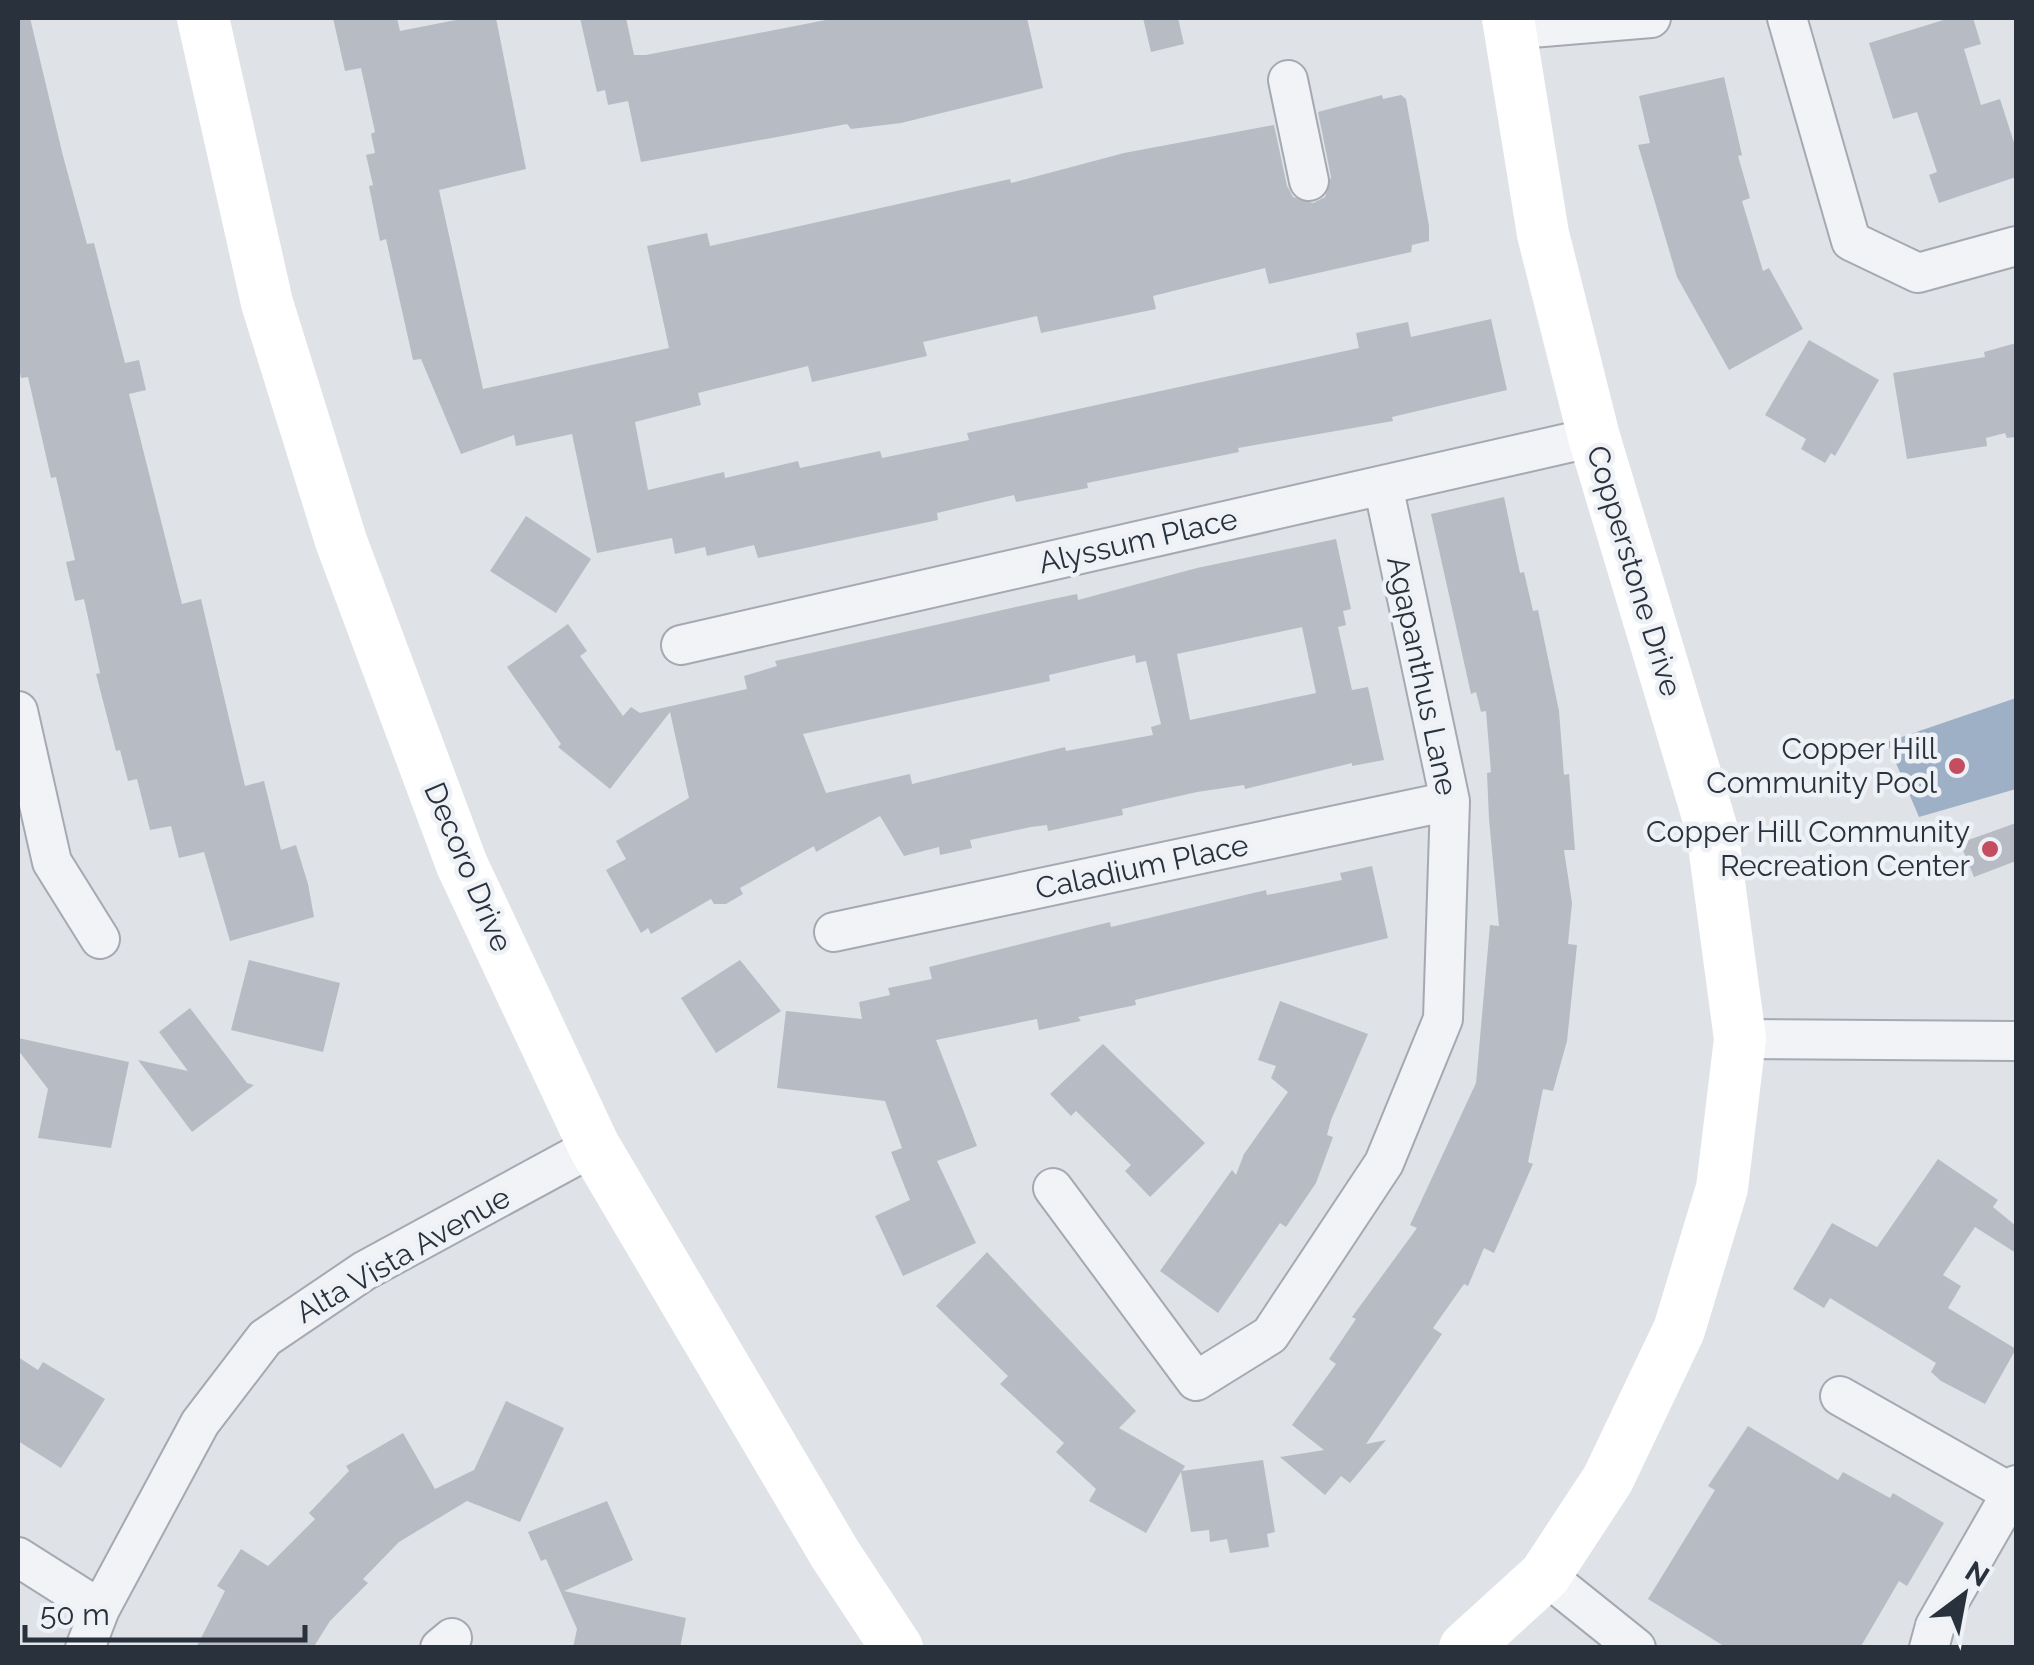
<svg xmlns="http://www.w3.org/2000/svg" width="2034" height="1665" viewBox="0 0 2034 1665" font-family="Raleway,sans-serif">
	<style>
		.water { fill: #9db0c5 }
		.building { fill: #b7bcc4; fill-rule: evenodd }
		.lines { fill: none; stroke-linecap: round; stroke-linejoin: round }
		.street-casing { stroke: #a5a9b1; stroke-width: 42 }
		.street { stroke: #f1f3f6; stroke-width: 38 }
		.secondary { stroke: #fff; stroke-width: 52 }
		.poi-dot { fill: #c44d60; stroke: #eef1f5; stroke-width: 4 }
		.labels { text-anchor: middle; stroke-width: 9; stroke-linejoin: round; paint-order: stroke }
		.street-label { font-size: 30px; fill: #29313d; stroke: #eef1f5 }
		.poi-label { font-size: 30px; fill: #29313d; stroke: #eef1f5; text-anchor: end }
	</style>
	<rect width="100%" height="100%" fill="#dfe2e7"/>
	<path class="water" d="M 2016,698 L 2016,789 L 1919,817 L 1887,742 Z"/>
	<path class="building" d="M 18,18 L 30,18 L 63,156 L 87,244 L 94,243 L 125,363 L 139,360 L 146,390 L 129,394 L 182,604 L 201,599 L 245,786 L 264,781 L 281,850 L 296,845 L 308,884 L 314,917 L 230,941 L 204,852 L 179,858 L 171,826 L 150,830 L 137,779 L 128,781 L 120,750 L 116,751 L 96,674 L 100,673 L 84,599 L 75,601 L 66,562 L 75,560 L 56,477 L 51,478 L 28,377 L 21,378 L 18,362 Z
		M 333,18 L 397,18 L 400,31 L 466,18 L 496,18 L 526,169 L 439,190 L 483,389 L 669,348 L 647,246 L 707,233 L 710,246 L 1010,179 L 1011,183 L 1124,153 L 1274,125 L 1287,186 L 1293,197 L 1313,203 L 1325,197 L 1331,177 L 1318,112 L 1382,95 L 1383,99 L 1401,95 L 1406,99 L 1429,226 L 1429,241 L 1412,245 L 1411,252 L 1269,284 L 1265,268 L 1153,296 L 1156,309 L 1041,333 L 1037,316 L 923,342 L 927,356 L 874,368 L 812,382 L 808,366 L 698,393 L 701,405 L 635,422 L 648,490 L 724,472 L 725,478 L 798,461 L 800,468 L 880,451 L 882,458 L 969,440 L 967,433 L 1359,348 L 1356,333 L 1408,322 L 1411,337 L 1491,319 L 1507,390 L 1392,417 L 1393,421 L 1238,448 L 1239,452 L 1087,483 L 1088,488 L 1016,502 L 1014,495 L 937,513 L 938,520 L 758,558 L 754,545 L 707,556 L 705,547 L 675,554 L 672,538 L 597,553 L 572,434 L 516,446 L 514,435 L 461,454 L 421,359 L 413,360 L 386,239 L 380,241 L 369,186 L 373,185 L 366,155 L 375,153 L 371,134 L 375,132 L 361,68 L 345,71 Z
		M 580,18 L 626,18 L 634,55 L 646,55 L 836,18 L 1027,18 L 1043,88 L 901,123 L 851,129 L 847,124 L 641,162 L 628,101 L 608,105 L 605,90 L 597,92 Z
		M 1143,18 L 1178,18 L 1184,44 L 1151,52 Z
		M 1950,18 L 1973,18 L 1981,44 L 1964,49 L 1981,105 L 2000,99 L 2016,149 L 2016,177 L 1939,203 L 1929,175 L 1937,172 L 1917,112 L 1893,119 L 1869,43 Z
		M 1724,77 L 1742,155 L 1738,156 L 1750,198 L 1742,201 L 1763,271 L 1769,268 L 1803,329 L 1729,370 L 1677,277 L 1638,145 L 1650,143 L 1639,96 Z
		M 1809,340 L 1879,380 L 1835,456 L 1831,453 L 1825,463 L 1801,449 L 1806,439 L 1765,415 Z
		M 2016,343 L 2016,437 L 2007,438 L 2005,433 L 1986,438 L 1987,446 L 1907,459 L 1893,373 L 1985,357 L 1984,352 Z
		M 1504,497 L 1520,573 L 1524,572 L 1533,611 L 1538,610 L 1559,711 L 1564,775 L 1569,774 L 1575,850 L 1564,850 L 1572,903 L 1568,944 L 1577,945 L 1567,1041 L 1553,1091 L 1543,1089 L 1528,1162 L 1533,1164 L 1494,1253 L 1484,1248 L 1468,1286 L 1464,1284 L 1433,1328 L 1442,1334 L 1366,1444 L 1386,1440 L 1350,1483 L 1341,1476 L 1325,1495 L 1280,1457 L 1324,1450 L 1292,1425 L 1336,1364 L 1329,1359 L 1356,1319 L 1352,1317 L 1417,1228 L 1410,1225 L 1476,1083 L 1490,925 L 1499,926 L 1489,819 L 1487,773 L 1491,772 L 1486,711 L 1481,712 L 1476,692 L 1471,694 L 1431,514 Z
		M 526,516 L 591,559 L 556,613 L 490,571 Z
		M 1336,539 L 1351,609 L 1343,611 L 1346,625 L 1338,627 L 1352,690 L 1368,687 L 1384,760 L 1352,766 L 1352,763 L 1245,789 L 1244,785 L 1197,792 L 1122,809 L 1123,815 L 1048,831 L 1047,825 L 1031,827 L 970,840 L 972,848 L 940,855 L 939,847 L 904,856 L 880,816 L 816,852 L 814,846 L 740,888 L 743,894 L 726,904 L 714,904 L 711,899 L 651,934 L 648,928 L 641,933 L 606,870 L 626,859 L 616,841 L 689,798 L 670,712 L 610,789 L 558,747 L 561,744 L 507,667 L 568,624 L 587,651 L 580,656 L 623,716 L 631,707 L 640,713 L 747,689 L 744,676 L 777,666 L 775,661 L 1043,601 L 1077,594 L 1078,600 L 1197,568 ZM 1302,627 L 1316,693 L 1190,720 L 1177,654 ZM 1135,655 L 1136,663 L 1146,661 L 1161,724 L 1151,727 L 1153,735 L 1066,751 L 1065,747 L 912,784 L 910,774 L 826,793 L 803,734 L 1050,681 L 1049,675 Z
		M 2016,823 L 2016,861 L 1974,877 L 1960,843 Z
		M 1372,866 L 1388,938 L 1135,1000 L 1136,1005 L 1078,1017 L 1081,1021 L 1039,1030 L 1037,1019 L 936,1040 L 977,1146 L 937,1161 L 976,1243 L 903,1276 L 875,1216 L 910,1200 L 891,1152 L 902,1148 L 885,1101 L 777,1088 L 786,1011 L 862,1019 L 859,1002 L 890,995 L 888,988 L 932,979 L 929,967 L 1110,922 L 1111,927 L 1266,890 L 1267,895 L 1342,880 L 1340,873 Z
		M 249,960 L 340,983 L 323,1052 L 231,1030 Z
		M 740,960 L 781,1011 L 716,1053 L 681,998 Z
		M 1280,1001 L 1368,1034 L 1331,1120 L 1327,1135 L 1333,1137 L 1316,1183 L 1286,1227 L 1280,1223 L 1218,1313 L 1160,1271 L 1232,1170 L 1236,1175 L 1244,1154 L 1288,1092 L 1271,1078 L 1276,1066 L 1258,1060 Z
		M 190,1008 L 247,1083 L 254,1085 L 192,1132 L 138,1060 L 188,1071 L 159,1032 Z
		M 18,1038 L 129,1062 L 111,1148 L 38,1138 L 48,1089 L 18,1050 Z
		M 1103,1044 L 1205,1143 L 1150,1197 L 1125,1171 L 1131,1165 L 1076,1111 L 1071,1116 L 1050,1094 Z
		M 1938,1159 L 1998,1200 L 1993,1207 L 2016,1226 L 2016,1253 L 1975,1227 L 1943,1275 L 1961,1286 L 1948,1308 L 2016,1349 L 1985,1404 L 1941,1381 L 1931,1372 L 1936,1363 L 1830,1298 L 1824,1308 L 1793,1289 L 1832,1223 L 1877,1247 Z
		M 987,1252 L 1136,1411 L 1119,1428 L 1185,1466 L 1182,1471 L 1263,1460 L 1275,1532 L 1267,1534 L 1269,1547 L 1230,1553 L 1227,1539 L 1210,1542 L 1209,1530 L 1191,1532 L 1181,1472 L 1146,1533 L 1089,1501 L 1096,1489 L 1056,1452 L 1064,1443 L 1000,1384 L 1008,1376 L 936,1306 Z
		M 18,1357 L 38,1370 L 43,1362 L 105,1399 L 61,1468 L 18,1441 Z
		M 506,1401 L 564,1428 L 520,1522 L 467,1501 L 399,1542 L 363,1579 L 368,1583 L 330,1621 L 313,1648 L 196,1648 L 225,1591 L 217,1586 L 241,1549 L 268,1566 L 315,1519 L 309,1513 L 349,1471 L 346,1466 L 403,1433 L 435,1489 L 474,1470 Z
		M 1748,1426 L 1838,1480 L 1843,1472 L 1890,1498 L 1893,1493 L 1944,1523 L 1907,1586 L 1899,1581 L 1860,1648 L 1727,1648 L 1648,1599 L 1715,1490 L 1708,1486 Z
		M 607,1501 L 633,1560 L 564,1591 L 686,1618 L 680,1648 L 573,1648 L 577,1629 L 546,1559 L 541,1561 L 528,1532 Z"/>
	<g class="lines">
		<g class="street-casing">
			<path id="street" d="M 1787,18 L 1851,241 L 1918,273 L 2016,246
				M 1509,30 L 1651,18
				M 1288,80 L 1309,181
				M 681,645 L 1594,437
				M 18,711 L 52,862 L 100,939
				M 834,932 L 1450,801
				M 1740,1039 L 2016,1041
				M 1053,1188 L 1196,1381 L 1270,1335 L 1384,1163 L 1443,1019 L 1450,801 L 1383,485
				M 1840,1396 L 2013,1494
				M 18,1557 L 100,1609
				M 1545,1575 L 1636,1648
				M 85,1648 L 100,1609 L 200,1423 L 265,1338 L 364,1271 L 594,1146
				M 440,1648 L 452,1638
				M 1929,1648 L 1935,1626 L 2016,1485"/>
		</g>
		<use href="#street" class="street"/>
		<path class="secondary" d="M 203,18 L 267,303 L 341,541 L 462,865 L 594,1146 L 835,1554 L 897,1648
			M 1465,1648 L 1545,1575 L 1608,1479 L 1679,1330 L 1722,1188 L 1740,1039 L 1712,830 L 1594,437 L 1543,234 L 1508,18"/>
	</g>
	<g class="poi-dot">
		<circle cx="1957" cy="766" r="10"/>
		<circle cx="1990" cy="849" r="10"/>
	</g>
	<g class="labels">
		<g class="street-label">
			<text transform="translate(1138 541) rotate(-13)" y="10">Alyssum Place</text>
			<text transform="translate(1634 571) rotate(73)" y="10">Copperstone Drive</text>
			<text transform="translate(1422 676) rotate(78)" y="10">Agapanthus Lane</text>
			<text transform="translate(468 867) rotate(67)" y="10">Decoro Drive</text>
			<text transform="translate(1142 867) rotate(-12)" y="10">Caladium Place</text>
			<text transform="translate(403 1255) rotate(-30)" y="10">Alta Vista Avenue</text>
		</g>
		<g class="poi-label">
			<text x="1937" y="759">Copper Hill<tspan x="1937" dy="34">Community Pool</tspan></text>
			<text x="1970" y="842">Copper Hill Community<tspan x="1970" dy="34">Recreation Center</tspan></text>
		</g>
	</g>
	<rect width="2034" height="1665" fill="none" stroke="#29313d" stroke-width="40"/>
	<g transform="translate(1964 1595) rotate(32)" stroke="#eef1f5" stroke-width="8" paint-order="stroke">
	<path d="M0-8L18 38L0 25L-18 38Z" fill="#29313d"/>
	<text y="-15" font-size="28" font-weight="bold" text-anchor="middle" fill="#29313d">N</text>
	</g>
	<path d="M25 1625v15h280v-15" fill="none" stroke="#29313d" stroke-width="5"/>
	<text x="40" y="1625" font-size="30" fill="#29313d" stroke="#eef1f5" stroke-width="8" paint-order="stroke">50 m</text>
</svg>
